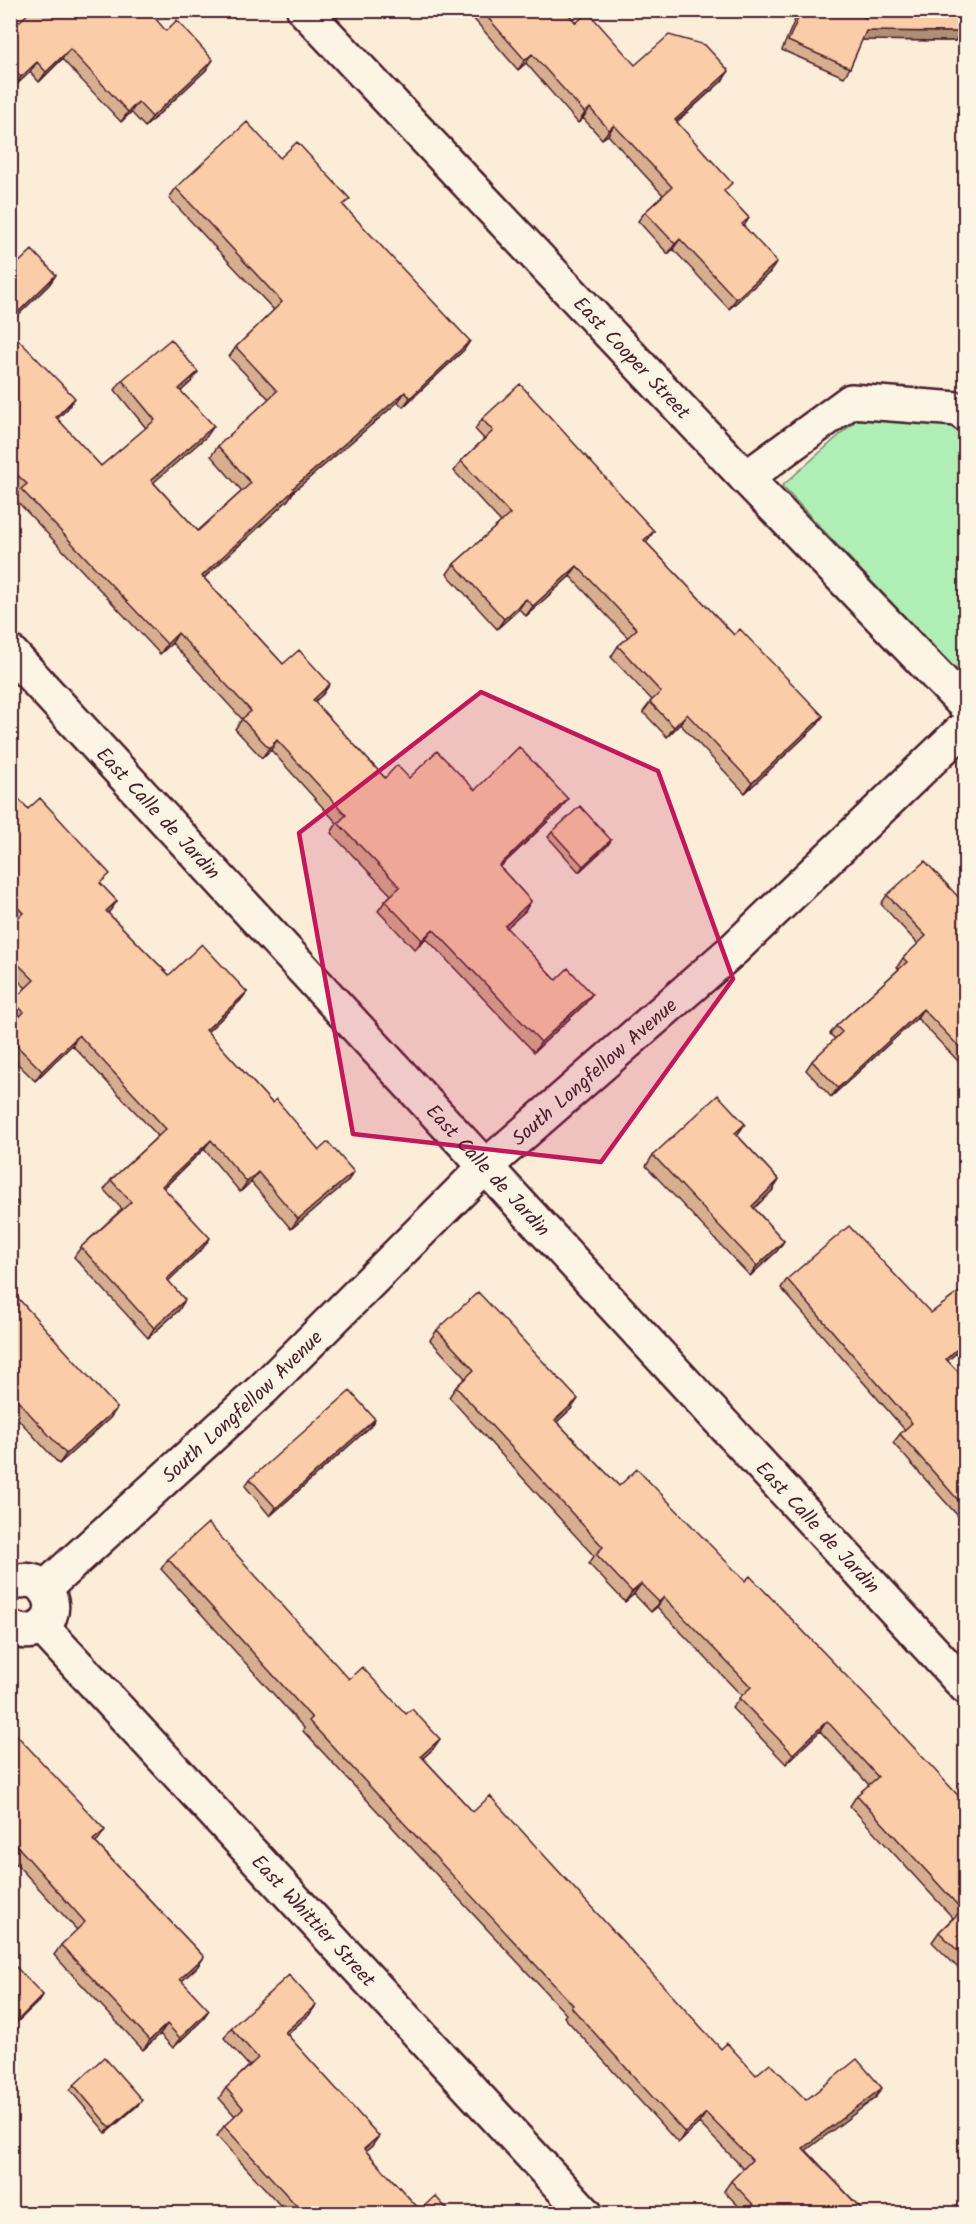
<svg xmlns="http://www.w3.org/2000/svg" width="976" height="2224" viewBox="0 0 976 2224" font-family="Kalam,sans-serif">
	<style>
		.green { fill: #afefb6; stroke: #7c8770; stroke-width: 1.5 }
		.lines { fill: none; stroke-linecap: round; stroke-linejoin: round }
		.street-casing { stroke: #4a1f2b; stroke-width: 38 }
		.street { stroke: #fcf5e5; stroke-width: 33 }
		.wall { fill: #d7af90; stroke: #4a1f2b; stroke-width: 1.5 }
		.shaded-wall { fill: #af8f76; stroke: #4a1f2b; stroke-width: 1.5 }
		.building { fill: #facca8; stroke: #4a1f2b; stroke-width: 1.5 }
		.marked { fill: #c2185b; fill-opacity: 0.2; stroke: #c2185b; stroke-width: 4.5; stroke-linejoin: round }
		.labels { text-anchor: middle; stroke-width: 6; stroke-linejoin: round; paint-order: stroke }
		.street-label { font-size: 20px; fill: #4a1f2b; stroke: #fcf5e5 }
	</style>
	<rect width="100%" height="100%" fill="#fcedd9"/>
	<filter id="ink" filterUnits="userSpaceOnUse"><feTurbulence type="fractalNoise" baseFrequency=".0167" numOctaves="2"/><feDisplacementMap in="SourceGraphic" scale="12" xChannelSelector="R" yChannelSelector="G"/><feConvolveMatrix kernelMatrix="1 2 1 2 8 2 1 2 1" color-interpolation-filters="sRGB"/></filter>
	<g filter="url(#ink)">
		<path class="green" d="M 860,417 L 956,422 L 965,430 L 965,681 L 782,486 Z"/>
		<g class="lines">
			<g class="street-casing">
				<g id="street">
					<path id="s1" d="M 304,10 L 746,478 L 963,703"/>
					<path d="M 746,478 L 851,401 L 958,409 L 966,415"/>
					<path id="s2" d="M 10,652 L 966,1687"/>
					<path d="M 10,1585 C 48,1564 69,1620 33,1631 C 25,1633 17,1631 10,1627"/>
					<path id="s3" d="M 45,1588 L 264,1388 L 485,1167 L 734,949 L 962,730"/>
					<path id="s4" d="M 42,1627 L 586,2214"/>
				</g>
			</g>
			<use href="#street" class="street"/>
		</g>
		<path class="wall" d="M 466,10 L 565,10 L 576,23 L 635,65 L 722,81 L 677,122 L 725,193 L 749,218 L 744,226 L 770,272 L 729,309 L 673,249 L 668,254 L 638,221 L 645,212 L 663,195 L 608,135 L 602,139 L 583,118 L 578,123 L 526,63 L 518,70 Z
			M 799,10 L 848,10 L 860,16 L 860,10 L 966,10 L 962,11 L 961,32 L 955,41 L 862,40 L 850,68 L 844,77 L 782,50 Z
			M 10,30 L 166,31 L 206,70 L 145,127 L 131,112 L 121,122 L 62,59 L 39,82 L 30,72 L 14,87 L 10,83 Z
			M 280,158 L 344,206 L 464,350 L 403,407 L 398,402 L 294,491 L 288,500 L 204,578 L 283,664 L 323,694 L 314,702 L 385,778 L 409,778 L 475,790 L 561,809 L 500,867 L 531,901 L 525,911 L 506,928 L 556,980 L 585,1004 L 534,1052 L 426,938 L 415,950 L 378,911 L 385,901 L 391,895 L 331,833 L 337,823 L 271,750 L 262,758 L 235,729 L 242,719 L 172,643 L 160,654 L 15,499 L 19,493 L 10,484 L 10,331 L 68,408 L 57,419 L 101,466 L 146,428 L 115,390 L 122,380 L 191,382 L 181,391 L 207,436 L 153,482 L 198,531 L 242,491 L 211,456 L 218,446 L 269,399 L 229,357 L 236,347 L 274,310 L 169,198 L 176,188 Z
			M 482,419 L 654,531 L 646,542 L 734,635 L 823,716 L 816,726 L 745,793 L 680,724 L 667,737 L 643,712 L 652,700 L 611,657 L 618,646 L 628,638 L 570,576 L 526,616 L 519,609 L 497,629 L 447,574 L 454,564 L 501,522 L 454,471 L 461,461 L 484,439 L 475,429 Z
			M 10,790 L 117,901 L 108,913 L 169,975 L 247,992 L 240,1001 L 207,1032 L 272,1103 L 319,1150 L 347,1182 L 291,1229 L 251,1182 L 240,1192 L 204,1149 L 164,1188 L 203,1248 L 168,1281 L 179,1310 L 148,1338 L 74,1257 L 81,1247 L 122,1209 L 104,1190 L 111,1180 L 158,1136 L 72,1045 L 35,1081 L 10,1056 L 10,1026 L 16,1021 L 10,1016 L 10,1003 L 26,988 L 10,973 L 10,925 L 15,921 L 10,916 Z
			M 552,832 L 611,840 L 607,846 L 579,872 L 548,837 Z
			M 887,895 L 962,901 L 966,898 L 966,1058 L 960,1063 L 917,1018 L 831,1097 L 806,1070 L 812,1061 L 835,1039 L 830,1034 L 836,1026 L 899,969 L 897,967 L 903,958 L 918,944 L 881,904 Z
			M 737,1135 L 779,1180 L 772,1191 L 754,1208 L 784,1241 L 777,1251 L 750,1276 L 646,1166 L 653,1155 Z
			M 787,1279 L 931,1313 L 966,1287 L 966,1345 L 947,1361 L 966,1380 L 966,1525 L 893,1443 L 900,1434 L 905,1430 L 781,1288 Z
			M 10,1303 L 117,1408 L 110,1418 L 59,1464 L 10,1410 Z
			M 437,1330 L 571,1409 L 557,1422 L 619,1486 L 745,1581 L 966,1804 L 966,1976 L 932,1942 L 939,1932 L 953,1918 L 850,1806 L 857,1795 L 869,1785 L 820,1731 L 786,1764 L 732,1708 L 742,1696 L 657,1607 L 651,1612 L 634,1594 L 625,1602 L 589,1564 L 594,1556 L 449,1397 L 456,1387 L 465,1378 L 430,1340 Z
			M 370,1427 L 270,1516 L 245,1486 L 250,1479 Z
			M 168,1559 L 349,1679 L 433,1749 L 423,1758 L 473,1812 L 721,2049 L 756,2075 L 806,2100 L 875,2098 L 806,2150 L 866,2214 L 746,2214 L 724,2191 L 731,2181 L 744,2169 L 699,2123 L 678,2143 L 564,2017 L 566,2014 L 303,1731 L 304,1728 L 161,1569 Z
			M 10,1728 L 98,1840 L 95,1842 L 204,1957 L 197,1967 L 182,1981 L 202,2020 L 173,2048 L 160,2034 L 143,2050 L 54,1955 L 61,1945 L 77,1930 L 10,1857 Z
			M 10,1972 L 43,1995 L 40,2000 L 13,2026 L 10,2023 Z
			M 316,2005 L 309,2015 L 287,2034 L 372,2146 L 366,2151 L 420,2210 L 452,2214 L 288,2214 L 217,2136 L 224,2126 L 235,2116 L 219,2098 L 226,2088 L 249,2066 L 224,2038 L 231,2028 Z
			M 74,2085 L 138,2105 L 106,2133 L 70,2090 Z"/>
		<path class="shaded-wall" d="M 866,31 L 961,32 L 955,41 L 860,40 Z
			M 70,49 L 62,59 L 39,82 L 46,72 Z
			M 532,54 L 526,63 L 518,70 L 525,60 Z
			M 213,60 L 206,70 L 145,127 L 152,117 Z
			M 37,62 L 30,72 L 14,87 L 21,77 Z
			M 729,71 L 722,81 L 668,129 L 675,120 Z
			M 138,102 L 131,112 L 121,122 L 128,112 Z
			M 590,108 L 583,118 L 578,123 L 585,113 Z
			M 614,125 L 608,135 L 602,139 L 609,130 Z
			M 680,239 L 673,249 L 668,254 L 675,244 Z
			M 777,262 L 770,272 L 729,309 L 736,299 Z
			M 56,275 L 49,285 L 10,323 L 10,320 Z
			M 470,341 L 464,350 L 403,407 L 410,398 Z
			M 198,372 L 191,382 L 172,399 L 179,389 Z
			M 405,392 L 398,402 L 294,491 L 288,500 L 195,586 L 202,576 L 293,488 Z
			M 75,398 L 68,408 L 49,427 L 56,417 Z
			M 214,426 L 207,436 L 145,490 L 151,480 Z
			M 654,531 L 647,541 L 637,550 L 644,540 Z
			M 577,566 L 570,576 L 526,616 L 533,606 Z
			M 526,599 L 519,609 L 497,629 L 504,619 Z
			M 178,633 L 172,643 L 160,654 L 167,644 Z
			M 330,684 L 323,694 L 306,710 L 313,700 Z
			M 687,714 L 680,724 L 667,737 L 674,727 Z
			M 823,716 L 816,726 L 745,793 L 752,783 Z
			M 277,740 L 271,750 L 262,758 L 269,748 Z
			M 568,799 L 561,809 L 492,875 L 499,866 Z
			M 611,840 L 607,846 L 579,872 L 583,866 Z
			M 117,901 L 110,911 L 99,921 L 106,911 Z
			M 531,901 L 525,911 L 498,936 L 505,926 Z
			M 433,929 L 426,938 L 415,950 L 422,940 Z
			M 247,992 L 240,1001 L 199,1040 L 206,1030 Z
			M 592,994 L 585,1004 L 534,1052 L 541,1042 Z
			M 923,1009 L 917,1018 L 831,1097 L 838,1088 Z
			M 79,1035 L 72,1045 L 35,1081 L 42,1071 Z
			M 745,1124 L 738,1134 L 728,1143 L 735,1133 Z
			M 211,1140 L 204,1149 L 155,1196 L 162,1186 Z
			M 258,1172 L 251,1182 L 240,1192 L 247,1182 Z
			M 354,1172 L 347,1182 L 291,1229 L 298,1219 Z
			M 779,1180 L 772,1191 L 745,1217 L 752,1206 Z
			M 210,1238 L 203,1248 L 160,1289 L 167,1279 Z
			M 784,1241 L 777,1251 L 750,1276 L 757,1266 Z
			M 185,1300 L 179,1310 L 148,1338 L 154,1328 Z
			M 966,1341 L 966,1345 L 939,1368 L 946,1359 Z
			M 578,1399 L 571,1409 L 548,1430 L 555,1420 Z
			M 117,1408 L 110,1418 L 59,1464 L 66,1454 Z
			M 375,1419 L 370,1427 L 270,1516 L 276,1508 Z
			M 641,1584 L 634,1594 L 625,1602 L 632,1592 Z
			M 664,1597 L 657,1607 L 651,1612 L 659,1602 Z
			M 827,1721 L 820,1731 L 786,1764 L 793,1754 Z
			M 440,1739 L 433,1749 L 414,1766 L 421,1756 Z
			M 105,1830 L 98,1840 L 86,1850 L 93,1840 Z
			M 204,1957 L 197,1967 L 173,1989 L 180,1979 Z
			M 43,1995 L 40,2000 L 13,2026 L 17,2021 Z
			M 316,2005 L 309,2015 L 278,2042 L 285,2032 Z
			M 209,2010 L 202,2020 L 173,2048 L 180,2038 Z
			M 167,2024 L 160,2034 L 143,2050 L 150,2040 Z
			M 882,2088 L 875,2098 L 796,2158 L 803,2148 Z
			M 142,2100 L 138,2105 L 106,2133 L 110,2128 Z
			M 706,2113 L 699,2123 L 678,2143 L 685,2133 Z
			M 379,2136 L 372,2146 L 357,2159 L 364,2149 Z"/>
		<path class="building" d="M 32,10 L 148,10 L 166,31 L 177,20 L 213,60 L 152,117 L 138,102 L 128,112 L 70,49 L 46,72 L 37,62 L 21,77 L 10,65 L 10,30 Z
			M 481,10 L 565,10 L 576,23 L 588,12 L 635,65 L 669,35 L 705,45 L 729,71 L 675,120 L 732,183 L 724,191 L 749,218 L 742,224 L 777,262 L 736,299 L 680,239 L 675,244 L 645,212 L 672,187 L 614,125 L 609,130 L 590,108 L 585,113 L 532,54 L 525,60 Z
			M 802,10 L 848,10 L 866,18 L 866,10 L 962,10 L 961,32 L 866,31 L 850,68 L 788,41 Z
			M 247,122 L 280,158 L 297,142 L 350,199 L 343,205 L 470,341 L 410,398 L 405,392 L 293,488 L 294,490 L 202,576 L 283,664 L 299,650 L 330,684 L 313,700 L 385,778 L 397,765 L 409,778 L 437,751 L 475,790 L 519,747 L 568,799 L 499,866 L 531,901 L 505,926 L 556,980 L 568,968 L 592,994 L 541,1042 L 433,929 L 422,940 L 385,901 L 400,887 L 338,823 L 346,815 L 277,740 L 269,748 L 242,719 L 251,711 L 178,633 L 167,644 L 21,489 L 27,484 L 10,468 L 10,331 L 75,398 L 56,417 L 101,466 L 155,420 L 122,380 L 171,339 L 198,372 L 179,389 L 214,426 L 151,480 L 198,531 L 251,483 L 218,446 L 277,391 L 236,347 L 282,302 L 176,188 Z
			M 32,250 L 56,275 L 10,320 L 10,271 Z
			M 520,384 L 654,531 L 644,540 L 734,635 L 740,629 L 823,716 L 752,783 L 687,714 L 674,727 L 650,702 L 661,692 L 618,646 L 637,629 L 577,566 L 533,606 L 526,599 L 504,619 L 454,564 L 510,514 L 461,461 L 493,431 L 482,419 Z
			M 10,790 L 28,809 L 40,798 L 110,874 L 100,883 L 117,901 L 106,911 L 169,975 L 202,944 L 247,992 L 206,1030 L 272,1103 L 276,1099 L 319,1150 L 328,1142 L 354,1172 L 298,1219 L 258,1172 L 247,1182 L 211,1140 L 162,1186 L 210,1238 L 167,1279 L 185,1300 L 154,1328 L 81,1247 L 131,1202 L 111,1180 L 166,1129 L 79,1035 L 42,1071 L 10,1039 L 10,1026 L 24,1012 L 12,1001 L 34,980 L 10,956 L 10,943 L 15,938 L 10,933 L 10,925 L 23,913 L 10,899 Z
			M 580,806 L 611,840 L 583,866 L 552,832 Z
			M 925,861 L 962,901 L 966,898 L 966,1054 L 923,1009 L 838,1088 L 812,1061 L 842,1032 L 836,1026 L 907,962 L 903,958 L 926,936 L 887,895 Z
			M 718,1095 L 745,1124 L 735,1133 L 779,1180 L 752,1206 L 784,1241 L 757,1266 L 653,1155 Z
			M 10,1196 L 18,1203 L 10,1210 Z
			M 849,1226 L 931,1313 L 966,1287 L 966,1341 L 946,1359 L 966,1380 L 966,1509 L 900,1434 L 912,1423 L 787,1279 Z
			M 478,1292 L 578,1399 L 555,1420 L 619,1486 L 637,1469 L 745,1581 L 750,1576 L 883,1714 L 966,1804 L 966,1959 L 939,1932 L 962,1910 L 857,1795 L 878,1777 L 827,1721 L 793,1754 L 739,1698 L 751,1687 L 664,1597 L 659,1602 L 641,1584 L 632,1592 L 596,1554 L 603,1547 L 456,1387 L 474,1370 L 437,1330 Z
			M 17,1297 L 117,1408 L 66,1454 L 10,1392 L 10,1303 Z
			M 350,1391 L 375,1419 L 276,1508 L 250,1479 Z
			M 208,1523 L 349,1679 L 362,1667 L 406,1714 L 412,1709 L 440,1739 L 421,1756 L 473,1812 L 490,1796 L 721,2049 L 727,2043 L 756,2075 L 770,2063 L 806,2100 L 857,2059 L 882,2088 L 803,2148 L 866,2214 L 762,2214 L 731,2181 L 752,2160 L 706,2113 L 685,2133 L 571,2007 L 573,2005 L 309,1721 L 312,1718 L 168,1559 Z
			M 10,1728 L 105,1830 L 93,1840 L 204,1957 L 180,1979 L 209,2010 L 180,2038 L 167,2024 L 150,2040 L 61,1945 L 85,1922 L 10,1838 Z
			M 16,1967 L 43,1995 L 17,2021 L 10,2014 L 10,1972 Z
			M 289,1975 L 316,2005 L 285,2032 L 379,2136 L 364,2149 L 420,2210 L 435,2196 L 452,2214 L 304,2214 L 224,2126 L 243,2108 L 226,2088 L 258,2058 L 231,2028 Z
			M 104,2057 L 142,2100 L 110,2128 L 74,2085 Z"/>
	</g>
	<path class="marked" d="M 481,692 L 658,771 L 733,979 L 601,1162 L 353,1134 L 299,833 Z"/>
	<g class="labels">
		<g class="street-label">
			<text dy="7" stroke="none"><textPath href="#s1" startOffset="478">East Cooper Street</textPath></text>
			<text dy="7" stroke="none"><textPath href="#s2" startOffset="219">East Calle de Jardin</textPath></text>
			<text dy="7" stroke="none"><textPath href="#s3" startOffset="754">South Longfellow Avenue</textPath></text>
			<text dy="7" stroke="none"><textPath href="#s2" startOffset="705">East Calle de Jardin</textPath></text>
			<text dy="7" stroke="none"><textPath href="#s3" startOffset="268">South Longfellow Avenue</textPath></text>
			<text dy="7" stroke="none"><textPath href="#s2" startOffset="1191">East Calle de Jardin</textPath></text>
			<text dy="7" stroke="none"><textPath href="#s4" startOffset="400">East Whittier Street</textPath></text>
		</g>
	</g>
	<rect width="976" height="2224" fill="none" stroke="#fcf5e5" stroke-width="36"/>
	<rect x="18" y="18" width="940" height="2188" fill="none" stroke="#4a1f2b" stroke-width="2" filter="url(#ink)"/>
</svg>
